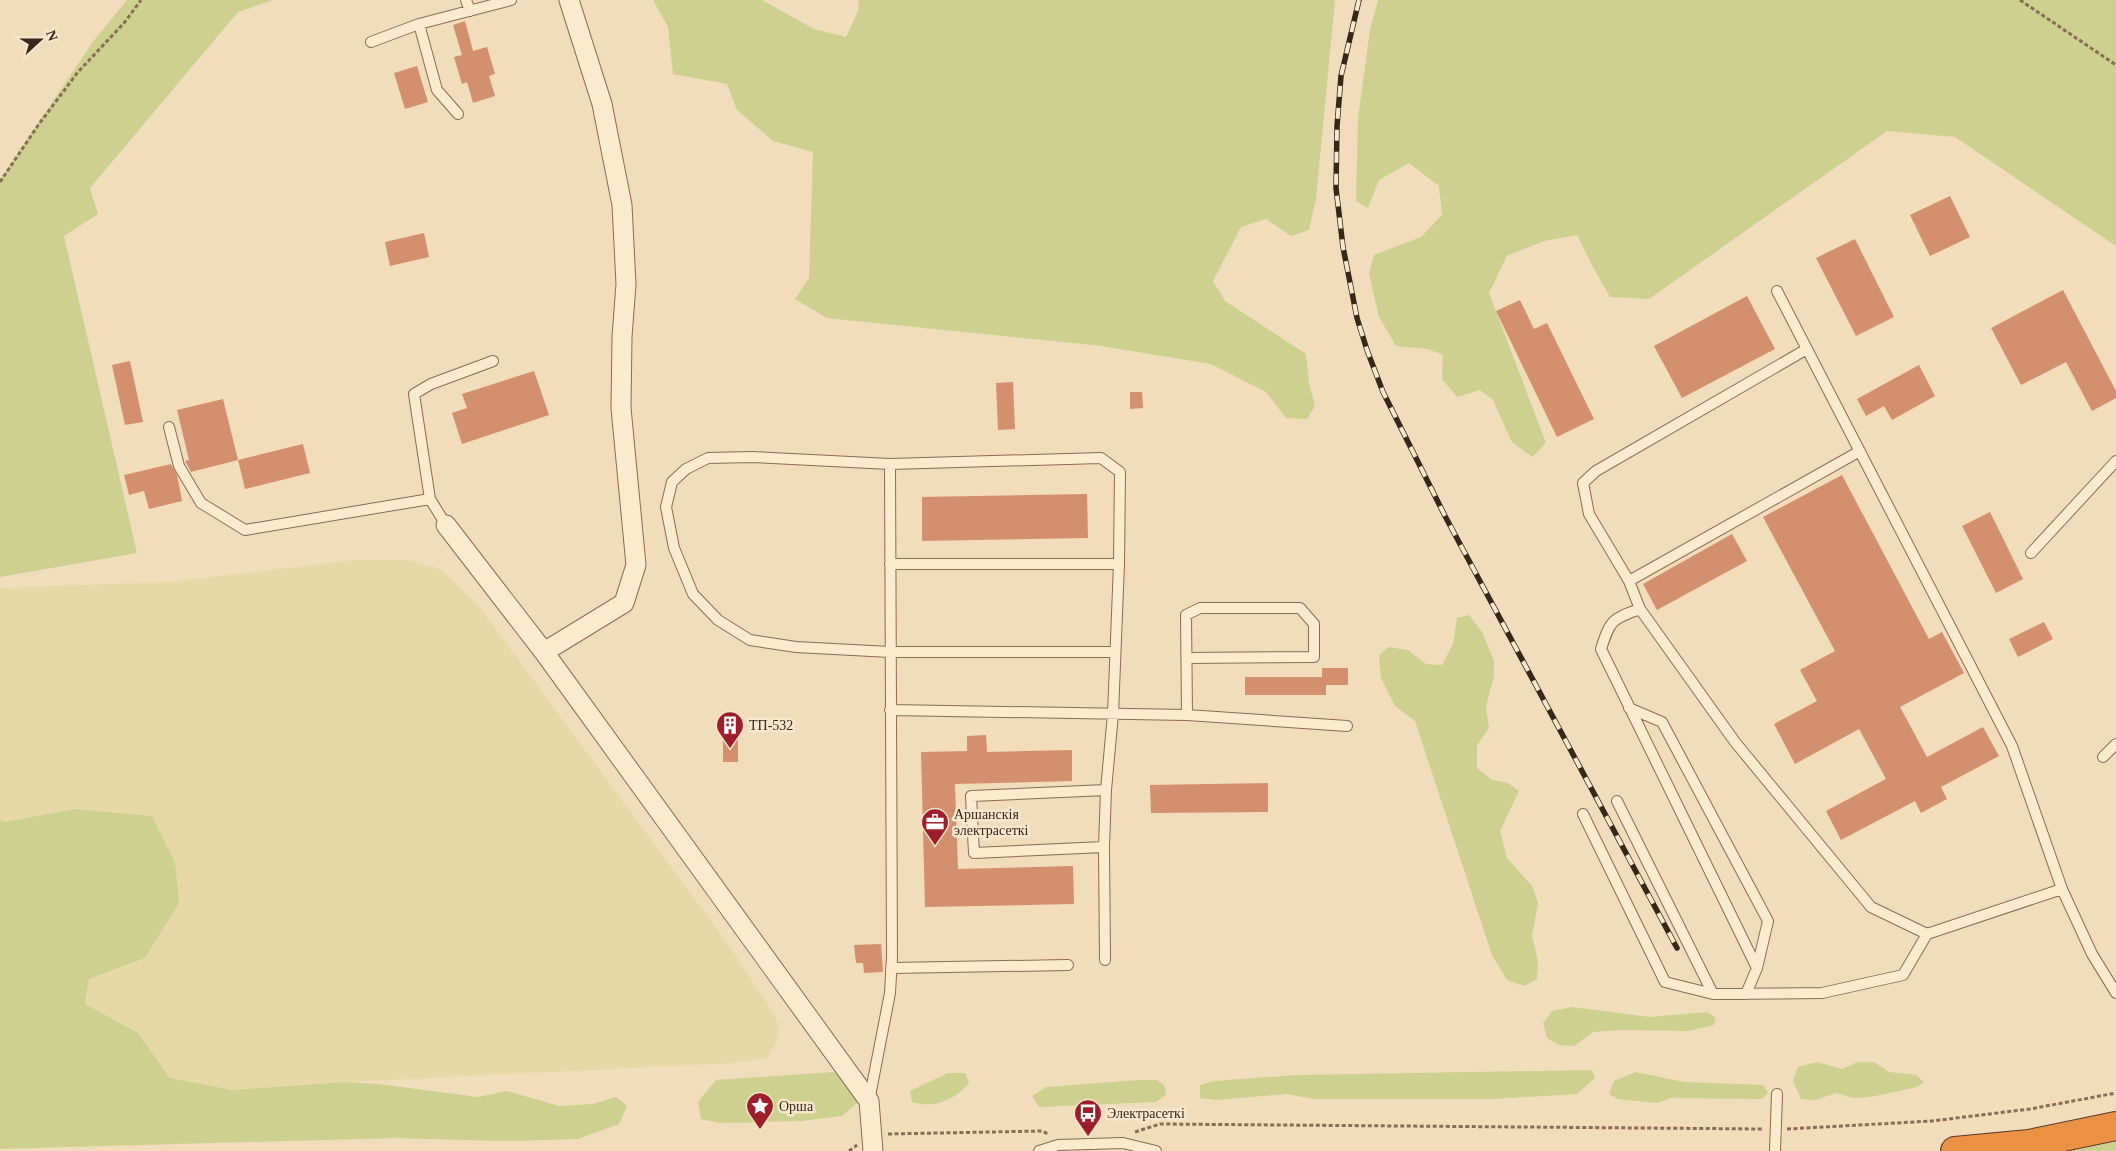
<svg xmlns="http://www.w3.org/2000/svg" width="2116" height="1151" viewBox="0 0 2116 1151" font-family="Georgia,serif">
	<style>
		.farmland { fill: #e8d8a8 }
		.green { fill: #ced08f }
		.building { fill: #d38f6e }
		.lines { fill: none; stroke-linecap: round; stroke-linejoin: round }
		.lane-casing { stroke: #8a6c54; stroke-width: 12 }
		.street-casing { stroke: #8a6c54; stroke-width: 21 }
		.highway-casing { stroke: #573a29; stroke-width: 30 }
		.path { stroke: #8a6c54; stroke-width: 3; stroke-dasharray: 4 2.5; stroke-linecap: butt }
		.lane { stroke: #fceacf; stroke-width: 10 }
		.street { stroke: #fceacf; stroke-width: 19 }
		.highway { stroke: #ea9143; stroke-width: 28 }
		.rail-casing { stroke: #38261a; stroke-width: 5.5 }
		.rail { stroke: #f8e7cc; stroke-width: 4; stroke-dasharray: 11; stroke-linecap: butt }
		.labels { text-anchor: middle; stroke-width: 5; stroke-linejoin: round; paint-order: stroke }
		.poi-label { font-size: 14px; fill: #38261a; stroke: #f8e7cc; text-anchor: start }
	</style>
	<rect width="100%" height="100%" fill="#f1dcbc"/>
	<path class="farmland" d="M 355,560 L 408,560 L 442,570 L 479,606 L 730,947 L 773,1012 L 779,1027 L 776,1043 L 767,1058 L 734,1063 L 345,1082 L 233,1090 L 170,1078 L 138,1033 L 85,1005 L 89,979 L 145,958 L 74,809 L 4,822 L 0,819 L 0,588 L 169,582 Z"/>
	<path class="green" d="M 127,0 L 273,0 L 238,12 L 90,188 L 98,214 L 64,236 L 137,553 L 0,577 L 0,180 L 92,43 Z
		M 653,0 L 762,0 L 814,29 L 846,37 L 859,9 L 858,0 L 1335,0 L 1316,199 L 1309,230 L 1291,236 L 1266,219 L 1241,227 L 1213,281 L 1225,301 L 1306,354 L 1309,383 L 1315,406 L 1307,419 L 1286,418 L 1266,392 L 1211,364 L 1101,346 L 827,318 L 795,299 L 809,278 L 813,152 L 773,141 L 737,110 L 727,84 L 673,74 L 668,27 Z
		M 1378,0 L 2116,0 L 2116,246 L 1955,137 L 1887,131 L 1649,299 L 1610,297 L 1593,267 L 1577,235 L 1544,241 L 1507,256 L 1489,293 L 1546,443 L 1532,457 L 1512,442 L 1493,400 L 1480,390 L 1457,397 L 1442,379 L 1443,355 L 1428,349 L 1396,346 L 1379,317 L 1369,274 L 1374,255 L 1421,237 L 1442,215 L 1439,186 L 1409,163 L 1379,180 L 1368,208 L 1356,201 L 1358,118 L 1370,30 Z
		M 1469,615 L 1482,632 L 1494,661 L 1494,676 L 1486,707 L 1489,728 L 1477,745 L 1477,768 L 1492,780 L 1508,783 L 1519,791 L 1500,831 L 1507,858 L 1532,886 L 1538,903 L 1532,936 L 1538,961 L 1537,979 L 1524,986 L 1507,980 L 1492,955 L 1415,721 L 1395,706 L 1381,678 L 1379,656 L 1388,647 L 1408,650 L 1426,664 L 1442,665 L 1453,644 L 1457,618 Z
		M 74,809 L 152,816 L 175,862 L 179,903 L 145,958 L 89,979 L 85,1004 L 138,1033 L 170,1078 L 233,1090 L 345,1082 L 378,1084 L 478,1097 L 507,1091 L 559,1106 L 593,1104 L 616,1097 L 627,1106 L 619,1124 L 578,1139 L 504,1141 L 393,1138 L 0,1149 L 0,819 L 5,822 Z
		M 1572,1007 L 1650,1017 L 1707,1012 L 1716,1018 L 1714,1025 L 1688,1031 L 1620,1030 L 1593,1032 L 1574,1046 L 1559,1045 L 1547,1038 L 1543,1023 L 1552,1011 Z
		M 1817,1062 L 1842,1069 L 1857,1062 L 1874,1062 L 1889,1072 L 1916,1075 L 1924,1082 L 1917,1087 L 1871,1097 L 1853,1098 L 1836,1093 L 1815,1100 L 1801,1099 L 1793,1081 L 1798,1067 Z
		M 1592,1070 L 1595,1078 L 1577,1094 L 1493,1099 L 1313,1099 L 1287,1094 L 1216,1100 L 1200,1098 L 1200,1085 L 1214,1081 L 1298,1075 Z
		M 834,1072 L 854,1085 L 858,1102 L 842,1116 L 801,1121 L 720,1123 L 701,1119 L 698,1102 L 716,1080 Z
		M 1636,1072 L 1684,1082 L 1763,1085 L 1768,1093 L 1762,1099 L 1671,1098 L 1657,1103 L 1618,1099 L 1609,1094 L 1614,1081 Z
		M 948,1073 L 965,1073 L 969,1083 C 955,1100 934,1109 912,1102 L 910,1091 Z
		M 1139,1080 L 1157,1080 L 1164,1085 L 1166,1095 L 1156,1102 L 1039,1107 L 1032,1096 L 1046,1087 Z
		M 2116,1139 L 2116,1151 L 2065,1151 L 2111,1141 Z"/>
	<path class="building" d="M 465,21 L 473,51 L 487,47 L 495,74 L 489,76 L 495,96 L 473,103 L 467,82 L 462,84 L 454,57 L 462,55 L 453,25 Z
		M 417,66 L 428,102 L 405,109 L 394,73 Z
		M 1950,196 L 1970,237 L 1930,256 L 1910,215 Z
		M 424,233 L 429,257 L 390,266 L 385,242 Z
		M 1855,239 L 1894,317 L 1856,336 L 1816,258 Z
		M 2063,290 L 2116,391 L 2116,398 L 2092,411 L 2066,362 L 2021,385 L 1991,328 Z
		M 1747,296 L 1775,349 L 1682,398 L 1654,346 Z
		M 1520,300 L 1534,329 L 1547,323 L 1594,419 L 1557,437 L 1496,311 Z
		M 130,361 L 143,422 L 125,425 L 112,365 Z
		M 1919,365 L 1935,396 L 1892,420 L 1884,406 L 1866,416 L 1857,399 Z
		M 534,371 L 549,415 L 462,444 L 452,413 L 467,408 L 462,394 Z
		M 1013,382 L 1015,429 L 998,430 L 996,383 Z
		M 1130,392 L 1142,392 L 1143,408 L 1130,409 Z
		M 223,399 L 238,460 L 191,472 L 185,461 L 189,460 L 177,410 Z
		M 303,444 L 310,473 L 245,489 L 238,460 Z
		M 171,464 L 177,475 L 182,501 L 149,509 L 144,491 L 129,495 L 124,475 Z
		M 1842,475 L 1929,639 L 1942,632 L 1964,673 L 1900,707 L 1927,757 L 1983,727 L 1999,756 L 1941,787 L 1947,799 L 1921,813 L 1915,801 L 1841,840 L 1826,811 L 1886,779 L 1859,729 L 1795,764 L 1774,724 L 1817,701 L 1800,670 L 1835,651 L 1763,517 Z
		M 1087,494 L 1088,538 L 922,541 L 922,497 Z
		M 1990,512 L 2023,579 L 1996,593 L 1962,526 Z
		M 1732,534 L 1747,561 L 1657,610 L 1643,584 Z
		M 2044,622 L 2053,639 L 2018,657 L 2009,639 Z
		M 1322,668 L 1348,668 L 1348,685 L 1326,685 L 1326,695 L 1245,695 L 1245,677 L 1322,677 Z
		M 723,735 L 738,736 L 738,762 L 723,762 Z
		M 986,735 L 987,752 L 1072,750 L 1072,781 L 955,784 L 958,869 L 1073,866 L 1074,904 L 925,907 L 921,752 L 967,751 L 967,736 Z
		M 1268,783 L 1268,812 L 1151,813 L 1150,785 Z
		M 881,944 L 883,972 L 864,973 L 863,963 L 856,963 L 854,945 Z"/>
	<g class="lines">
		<g class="lane-casing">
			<path id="lane" d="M 466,0 L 470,11
				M 419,24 L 437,90 L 458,114
				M 371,42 L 419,24 L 511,0
				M 1777,291 L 2012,746 L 2062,889 L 2092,954 L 2116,993
				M 169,427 L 179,466 L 201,503 L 245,530 L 430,499 L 446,525
				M 1860,451 L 1629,581 L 1640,609 L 1735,742 L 1871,907 L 1927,934 L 2062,889
				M 890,464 L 752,457 L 708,458 L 686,469 L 672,482 L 666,507 L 674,548 L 693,594 L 718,620 L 750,640 L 796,647 L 890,652 L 1115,652
				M 430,499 L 414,394 L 431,384 L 493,361
				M 2031,553 L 2116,461
				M 890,564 L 1119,564
				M 1629,581 L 1589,514 L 1583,483 L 1596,471 L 1807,349
				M 1640,609 C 1611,619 1610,621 1601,649 L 1757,968 L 1746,994
				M 1187,658 L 1314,657 L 1314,624 L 1300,608 L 1200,608 L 1186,615 L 1187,715
				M 1629,708 L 1662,722 L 1768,921 L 1757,968
				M 890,710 L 1187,715 L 1347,726
				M 2103,757 L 2116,744
				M 1617,801 L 1713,994 L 1822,993 L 1903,975 L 1927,934
				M 1583,814 L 1665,982 L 1713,994
				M 1104,847 L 974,853 L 971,796 L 1106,790
				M 891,968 L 1068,965
				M 869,1101 L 890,993 L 892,957 L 890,464 L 1101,458 L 1120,472 L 1119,564 L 1113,714 L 1106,790 L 1104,847 L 1105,960
				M 1039,1151 L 1058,1145 L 1123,1143 L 1156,1151
				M 1775,1151 L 1777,1094"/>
		</g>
		<g class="street-casing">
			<path id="street" d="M 446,525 L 544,652 L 869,1101 L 873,1151
				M 544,652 L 624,603 L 636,565 L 621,408 L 622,337 L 626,284 L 622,205 L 602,104 L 569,0"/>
		</g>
		<g class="highway-casing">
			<path id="highway" d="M 1955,1151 L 2029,1144 L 2116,1126"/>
		</g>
		<path class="path" d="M 2020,0 L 2116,65
			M 0,182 L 39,124 L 78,72 L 124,23 L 141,0
			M 1787,1129 L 1932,1121 L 2030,1109 L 2116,1093
			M 1135,1132 L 1160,1124 L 1763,1129
			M 888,1134 L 1042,1131 L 1048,1134
			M 849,1151 L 857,1145"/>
		<use href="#lane" class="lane"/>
		<use href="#street" class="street"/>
		<use href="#highway" class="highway"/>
		<g class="rail-casing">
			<path id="rail" d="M 1359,0 L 1341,76 L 1337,126 L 1336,188 L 1343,247 L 1357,318 L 1367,350 L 1383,392 L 1445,516 L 1677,948"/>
		</g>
		<use href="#rail" class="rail"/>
	</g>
	<defs>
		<g id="building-pin" transform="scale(1.4375)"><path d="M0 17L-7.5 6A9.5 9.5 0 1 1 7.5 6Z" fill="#9e1f2b" stroke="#f8e7cc"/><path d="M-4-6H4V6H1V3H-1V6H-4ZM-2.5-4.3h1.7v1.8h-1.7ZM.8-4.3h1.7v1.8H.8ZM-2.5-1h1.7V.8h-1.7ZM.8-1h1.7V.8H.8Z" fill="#fff"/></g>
		<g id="office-pin" transform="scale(1.4375)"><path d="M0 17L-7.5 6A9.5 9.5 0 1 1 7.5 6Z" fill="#9e1f2b" stroke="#f8e7cc"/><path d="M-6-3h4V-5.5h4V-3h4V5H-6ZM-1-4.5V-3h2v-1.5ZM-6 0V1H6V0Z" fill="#fff"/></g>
		<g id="sight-pin" transform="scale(1.4375)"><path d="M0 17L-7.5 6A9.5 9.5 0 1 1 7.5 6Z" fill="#9e1f2b" stroke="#f8e7cc"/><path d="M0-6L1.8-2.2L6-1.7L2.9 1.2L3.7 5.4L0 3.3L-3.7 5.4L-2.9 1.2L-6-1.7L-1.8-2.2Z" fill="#fff"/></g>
		<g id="bus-pin" transform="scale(1.4375)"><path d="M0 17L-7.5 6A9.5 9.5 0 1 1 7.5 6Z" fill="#9e1f2b" stroke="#f8e7cc"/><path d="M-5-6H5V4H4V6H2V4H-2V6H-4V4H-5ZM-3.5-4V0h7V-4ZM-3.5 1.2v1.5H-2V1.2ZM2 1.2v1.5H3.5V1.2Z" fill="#fff"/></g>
	</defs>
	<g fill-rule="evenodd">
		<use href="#building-pin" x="730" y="725"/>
		<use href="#office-pin" x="935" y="822"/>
		<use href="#sight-pin" x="760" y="1106"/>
		<use href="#bus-pin" x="1088" y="1113"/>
	</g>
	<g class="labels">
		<g class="poi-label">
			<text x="749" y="730">ТП-532</text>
			<text x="954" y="819">Аршанскія<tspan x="954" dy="16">электрасеткі</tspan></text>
			<text x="779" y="1111">Орша</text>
			<text x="1107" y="1118">Электрасеткі</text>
		</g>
	</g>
	<g transform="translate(40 40) rotate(69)" stroke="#f8e7cc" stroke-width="4" paint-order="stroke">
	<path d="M0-4L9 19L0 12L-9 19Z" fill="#38261a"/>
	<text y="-8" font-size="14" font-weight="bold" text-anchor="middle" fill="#38261a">N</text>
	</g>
</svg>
